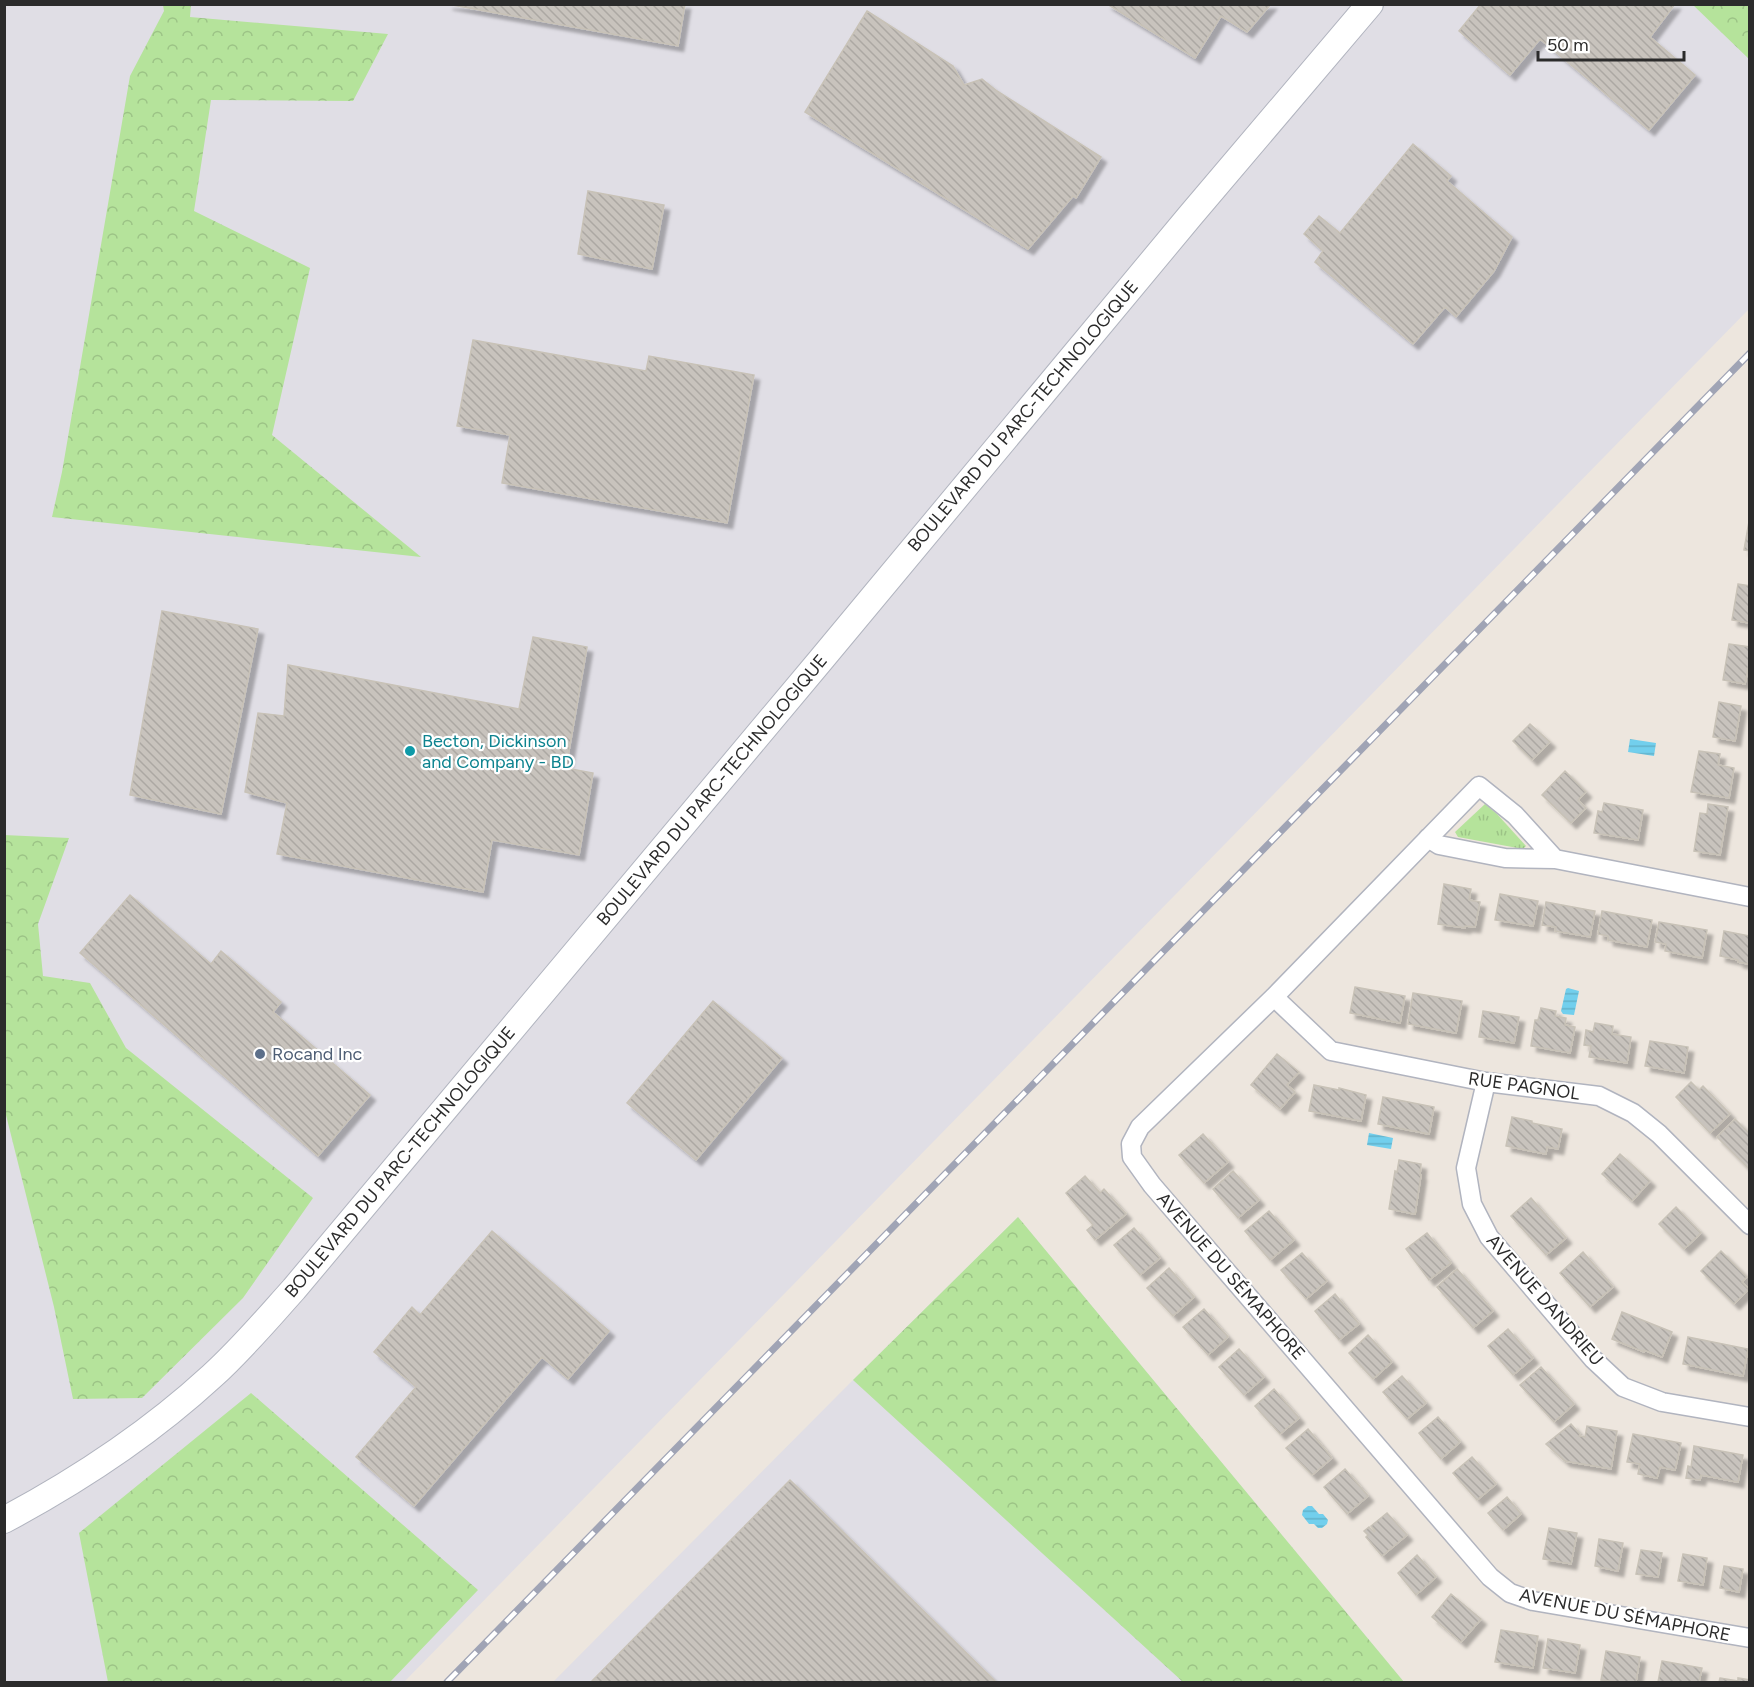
<svg xmlns="http://www.w3.org/2000/svg" width="1754" height="1687" viewBox="0 0 1754 1687" font-family="Figtree,sans-serif">
	<style>
		.industrial { fill: #e0dee5 }
		.grass { fill: url(#grass-tufts) }
		.forest { fill: url(#forest-crowns) }
		.water { fill: url(#water-rules) }
		.building { fill: url(#building-back-hatch); stroke: #c8c2b7; stroke-width: 1.5; filter: url(#shadow) }
		.lines { fill: none; stroke-linecap: round; stroke-linejoin: round }
		.street-casing { stroke: #b1b4bf; stroke-width: 21 }
		.secondary-casing { stroke: #b1b4bf; stroke-width: 28 }
		.street { stroke: #fff; stroke-width: 18 }
		.secondary { stroke: #fff; stroke-width: 26 }
		.rail-casing { stroke: #a0a4b5; stroke-width: 7 }
		.rail { stroke: #fff; stroke-width: 4.5; stroke-dasharray: 14; stroke-linecap: butt }
		.culture-dot { fill: #0f9aa8; stroke: #fff; stroke-width: 2 }
		.service-dot { fill: #5c6f8a; stroke: #fff; stroke-width: 2 }
		.labels { text-anchor: middle; stroke-width: 4.5; stroke-linejoin: round; paint-order: stroke }
		.street-label { font-size: 18px; fill: #2b2b2b; stroke: #fff }
		.culture-label { font-size: 18px; fill: #0d838f; stroke: #fff; text-anchor: start }
		.service-label { font-size: 18px; fill: #4e5e75; stroke: #fff; text-anchor: start }
	</style>
	<defs>
		<pattern id="grass-tufts" width="24" height="20" patternUnits="userSpaceOnUse" patternTransform="scale(1.5)"><rect width="24" height="20" fill="#b5e39b"/><path d="M3 7l-1-3M5 7V3M7 7l1-3M15 17l-1-3M17 17v-4M19 17l1-3" fill="none" stroke="#9cc386"/></pattern>
		<pattern id="forest-crowns" width="20" height="18" patternUnits="userSpaceOnUse" patternTransform="scale(1.5)"><rect width="20" height="18" fill="#b5e39b"/><path d="M2 6a3 3 0 1 1 6 0M12 15a3 3 0 1 1 6 0" fill="none" stroke="#9cc386"/></pattern>
		<pattern id="water-rules" width="6" height="5" patternUnits="userSpaceOnUse" patternTransform="scale(1.5)"><rect width="6" height="5" fill="#72cfed"/><path d="M0 2.5h6" fill="none" stroke="#63b2cb"/></pattern>
		<pattern id="building-back-hatch" width="6" height="6" patternUnits="userSpaceOnUse" patternTransform="scale(1.5)"><rect width="6" height="6" fill="#c8c3bd"/><path d="M-1 5l2 2M0 0l6 6M5-1l2 2" fill="none" stroke="#aca8a3"/></pattern>
		<filter id="shadow"><feDropShadow dx="5.5" dy="5.5" stdDeviation="1.5" flood-color="#0004"/></filter>
	</defs>
	<rect width="100%" height="100%" fill="#ede6de"/>
	<path class="industrial" d="M 5,5 L 1749,5 L 1749,309 L 404,1682 L 5,1682 Z
		M 1018,1217 L 1404,1682 L 553,1682 L 853,1380 Z"/>
	<path class="grass" d="M 1485,804 L 1497,814 L 1526,846 L 1523,849 L 1458,837 L 1455,832 Z"/>
	<path class="forest" d="M 163,5 L 191,5 L 190,17 L 388,34 L 353,101 L 211,100 L 194,211 L 310,268 L 272,435 L 421,557 L 52,517 L 62,472 L 130,76 L 164,11 Z
		M 1693,5 L 1749,5 L 1749,59 Z
		M 4,835 L 69,838 L 38,924 L 43,976 L 90,983 L 126,1048 L 313,1198 L 243,1298 L 142,1398 L 73,1399 L 54,1307 L 5,1111 Z
		M 1018,1217 L 1404,1682 L 1183,1682 L 853,1380 Z
		M 251,1393 L 478,1590 L 390,1682 L 108,1682 L 79,1533 Z"/>
	<path class="water" d="M 1630,739 L 1656,743 L 1654,756 L 1628,752 Z
		M 1568,988 L 1579,991 L 1574,1015 L 1563,1014 L 1561,1011 L 1566,989 Z
		M 1369,1133 L 1393,1138 L 1391,1149 L 1367,1145 Z
		M 1308,1506 L 1312,1506 L 1319,1514 L 1323,1514 L 1328,1520 L 1327,1524 L 1322,1528 L 1318,1528 L 1314,1524 L 1309,1524 L 1302,1515 L 1303,1510 Z"/>
	<path class="building" d="M 447,4 L 685,4 L 678,46 Z
		M 1107,4 L 1271,4 L 1247,32 L 1221,16 L 1195,58 Z
		M 1481,4 L 1675,4 L 1650,37 L 1695,75 L 1649,130 L 1540,39 L 1510,75 L 1459,31 Z
		M 867,11 L 953,66 L 964,85 L 982,79 L 997,91 L 1101,157 L 1076,198 L 1073,196 L 1028,249 L 805,112 Z
		M 1413,144 L 1451,176 L 1447,181 L 1512,237 L 1494,271 L 1456,317 L 1445,307 L 1413,344 L 1315,262 L 1323,251 L 1304,234 L 1319,216 L 1340,233 Z
		M 588,191 L 664,205 L 652,269 L 578,254 Z
		M 473,340 L 646,371 L 649,356 L 754,375 L 727,523 L 502,483 L 510,435 L 457,426 Z
		M 1750,516 L 1750,551 L 1744,550 Z
		M 1738,584 L 1750,586 L 1750,623 L 1732,620 Z
		M 162,611 L 258,629 L 221,814 L 130,795 Z
		M 533,637 L 587,647 L 566,768 L 593,773 L 579,855 L 492,840 L 483,892 L 277,854 L 287,803 L 245,792 L 258,713 L 284,716 L 288,665 L 519,709 Z
		M 1729,644 L 1750,647 L 1750,659 L 1745,684 L 1723,680 Z
		M 1719,702 L 1741,706 L 1735,741 L 1713,737 Z
		M 1530,724 L 1550,742 L 1532,760 L 1513,741 Z
		M 1699,751 L 1720,754 L 1718,765 L 1734,768 L 1729,798 L 1691,792 Z
		M 1565,771 L 1586,792 L 1578,800 L 1586,808 L 1571,823 L 1542,795 Z
		M 1604,803 L 1643,810 L 1638,840 L 1594,833 L 1598,811 L 1602,812 Z
		M 1708,804 L 1728,807 L 1720,855 L 1694,851 L 1700,813 L 1707,814 Z
		M 1444,884 L 1471,889 L 1469,900 L 1480,902 L 1475,927 L 1465,926 L 1465,928 L 1438,924 Z
		M 1500,894 L 1538,901 L 1533,926 L 1495,920 Z
		M 130,895 L 211,964 L 221,951 L 281,1002 L 273,1012 L 370,1095 L 318,1156 L 80,953 Z
		M 1546,902 L 1595,911 L 1590,937 L 1555,931 L 1556,927 L 1542,925 Z
		M 1602,911 L 1652,920 L 1647,947 L 1608,940 L 1608,936 L 1598,934 Z
		M 1659,922 L 1707,930 L 1702,958 L 1665,951 L 1666,944 L 1655,942 Z
		M 1724,931 L 1750,936 L 1749,964 L 1738,962 L 1738,960 L 1720,956 Z
		M 1355,987 L 1405,996 L 1400,1023 L 1350,1013 Z
		M 1413,993 L 1462,1001 L 1456,1033 L 1408,1024 Z
		M 713,1001 L 782,1058 L 696,1160 L 627,1103 Z
		M 1541,1008 L 1556,1011 L 1555,1016 L 1566,1018 L 1565,1025 L 1575,1027 L 1570,1053 L 1531,1046 L 1535,1020 L 1538,1020 Z
		M 1483,1011 L 1519,1017 L 1514,1043 L 1479,1037 Z
		M 1595,1023 L 1613,1026 L 1612,1034 L 1631,1037 L 1627,1063 L 1589,1057 L 1591,1046 L 1584,1045 L 1586,1030 L 1593,1032 Z
		M 1650,1041 L 1688,1047 L 1684,1073 L 1645,1066 Z
		M 1277,1054 L 1299,1072 L 1287,1085 L 1295,1092 L 1280,1109 L 1251,1085 Z
		M 1691,1082 L 1699,1090 L 1703,1086 L 1730,1114 L 1710,1133 L 1676,1097 Z
		M 1314,1085 L 1339,1090 L 1339,1088 L 1366,1095 L 1361,1121 L 1309,1111 Z
		M 1383,1097 L 1434,1107 L 1429,1134 L 1378,1124 Z
		M 1512,1117 L 1532,1121 L 1532,1123 L 1562,1129 L 1558,1149 L 1547,1147 L 1546,1154 L 1506,1146 Z
		M 1735,1119 L 1750,1134 L 1750,1170 L 1717,1137 Z
		M 1203,1134 L 1228,1162 L 1204,1183 L 1179,1155 Z
		M 1620,1154 L 1650,1181 L 1632,1201 L 1602,1174 Z
		M 1399,1160 L 1421,1164 L 1420,1175 L 1421,1175 L 1415,1214 L 1389,1209 L 1395,1171 L 1397,1172 Z
		M 1233,1171 L 1259,1200 L 1238,1218 L 1213,1189 Z
		M 1085,1176 L 1100,1193 L 1104,1189 L 1126,1214 L 1095,1240 L 1087,1230 L 1093,1225 L 1066,1193 Z
		M 1531,1198 L 1566,1238 L 1546,1255 L 1511,1216 Z
		M 1676,1207 L 1701,1233 L 1684,1249 L 1659,1224 Z
		M 1269,1211 L 1294,1240 L 1270,1260 L 1245,1231 Z
		M 1134,1228 L 1160,1258 L 1140,1275 L 1114,1245 Z
		M 492,1231 L 609,1331 L 568,1379 L 542,1357 L 414,1506 L 356,1457 L 416,1387 L 374,1352 L 412,1307 L 420,1315 Z
		M 1427,1233 L 1451,1263 L 1429,1280 L 1406,1249 Z
		M 1721,1251 L 1747,1277 L 1742,1282 L 1749,1289 L 1734,1304 L 1701,1271 Z
		M 1583,1252 L 1613,1287 L 1590,1307 L 1560,1273 Z
		M 1302,1253 L 1327,1281 L 1306,1299 L 1281,1270 Z
		M 1169,1268 L 1194,1297 L 1173,1316 L 1147,1288 Z
		M 1457,1269 L 1493,1311 L 1473,1328 L 1437,1287 Z
		M 1335,1294 L 1359,1324 L 1339,1340 L 1315,1311 Z
		M 1204,1309 L 1228,1337 L 1208,1355 L 1183,1327 Z
		M 1622,1312 L 1672,1332 L 1662,1357 L 1644,1350 L 1644,1352 L 1612,1339 Z
		M 1508,1329 L 1533,1358 L 1513,1375 L 1488,1346 Z
		M 1368,1335 L 1392,1362 L 1373,1379 L 1349,1353 Z
		M 1688,1337 L 1748,1349 L 1743,1376 L 1683,1364 Z
		M 1239,1349 L 1264,1377 L 1244,1395 L 1219,1367 Z
		M 1541,1367 L 1574,1404 L 1554,1422 L 1520,1385 Z
		M 1402,1376 L 1426,1403 L 1407,1419 L 1383,1392 Z
		M 1274,1389 L 1299,1418 L 1280,1434 L 1255,1406 Z
		M 1438,1417 L 1460,1442 L 1441,1459 L 1419,1433 Z
		M 1571,1424 L 1580,1434 L 1579,1436 L 1585,1437 L 1587,1426 L 1617,1431 L 1611,1469 L 1565,1461 L 1546,1444 Z
		M 1308,1429 L 1332,1458 L 1312,1475 L 1286,1448 Z
		M 1633,1434 L 1681,1443 L 1675,1470 L 1660,1467 L 1657,1478 L 1638,1474 L 1640,1464 L 1627,1462 Z
		M 1694,1446 L 1743,1455 L 1738,1482 L 1701,1475 L 1700,1480 L 1686,1478 L 1688,1466 L 1691,1467 Z
		M 1472,1457 L 1496,1484 L 1477,1500 L 1453,1473 Z
		M 1345,1469 L 1368,1496 L 1347,1514 L 1324,1487 Z
		M 790,1480 L 996,1682 L 591,1682 Z
		M 1507,1497 L 1521,1514 L 1503,1530 L 1488,1513 Z
		M 1387,1513 L 1407,1535 L 1382,1556 L 1366,1537 L 1368,1535 L 1364,1531 L 1369,1527 L 1374,1532 L 1375,1531 L 1371,1526 Z
		M 1549,1528 L 1577,1533 L 1571,1564 L 1543,1559 Z
		M 1599,1539 L 1623,1543 L 1618,1571 L 1595,1566 Z
		M 1641,1550 L 1662,1553 L 1658,1577 L 1636,1574 Z
		M 1683,1554 L 1707,1558 L 1703,1585 L 1678,1581 Z
		M 1417,1555 L 1436,1577 L 1416,1595 L 1398,1573 Z
		M 1724,1566 L 1743,1569 L 1739,1592 L 1720,1588 Z
		M 1451,1594 L 1481,1619 L 1461,1642 L 1432,1617 Z
		M 1501,1630 L 1538,1636 L 1533,1668 L 1495,1662 Z
		M 1548,1639 L 1580,1645 L 1575,1673 L 1543,1668 Z
		M 1606,1651 L 1640,1657 L 1636,1682 L 1619,1682 L 1601,1680 Z
		M 1662,1661 L 1702,1668 L 1699,1682 L 1658,1682 Z
		M 1720,1678 L 1738,1681 L 1738,1678 L 1750,1680 L 1750,1682 L 1719,1682 Z"/>
	<g class="lines">
		<g class="street-casing">
			<path id="street" d="M 1428,838 L 1439,845 L 1505,858 L 1555,859 L 1750,897
				M 1555,859 L 1515,815 L 1479,786 L 1274,997 L 1140,1127 L 1131,1144 L 1132,1157 L 1152,1185 L 1490,1577 L 1510,1593 L 1533,1601 L 1750,1638
				M 1274,997 L 1331,1051 L 1486,1082 L 1599,1096 L 1633,1113 L 1659,1134 L 1750,1225
				M 1486,1082 L 1466,1168 L 1472,1204 L 1489,1237 L 1593,1359 L 1623,1387 L 1662,1402 L 1750,1417"/>
		</g>
		<g class="secondary-casing">
			<path id="secondary" d="M 4,1520 C 79,1480 149,1434 212,1376 C 241,1350 267,1319 294,1289 L 820,661 L 1190,216 L 1370,4"/>
		</g>
		<use href="#street" class="street"/>
		<use href="#secondary" class="secondary"/>
		<g class="rail-casing">
			<path id="rail" d="M 447,1682 L 1750,353"/>
		</g>
		<use href="#rail" class="rail"/>
	</g>
	<circle class="culture-dot" cx="410" cy="751" r="6"/>
	<circle class="service-dot" cx="260" cy="1054" r="6"/>
	<g class="labels">
		<g class="street-label">
			<text transform="translate(1023 416) rotate(-50)" y="6">BOULEVARD DU PARC-TECHNOLOGIQUE</text>
			<text transform="translate(712 790) rotate(-50)" y="6">BOULEVARD DU PARC-TECHNOLOGIQUE</text>
			<text transform="translate(1524 1086) rotate(8)" y="6">RUE PAGNOL</text>
			<text transform="translate(400 1162) rotate(-50)" y="6">BOULEVARD DU PARC-TECHNOLOGIQUE</text>
			<text transform="translate(1231 1276) rotate(49)" y="6">AVENUE DU SÉMAPHORE</text>
			<text transform="translate(1545 1300) rotate(49)" y="6">AVENUE DANDRIEU</text>
			<text transform="translate(1625 1615) rotate(11)" y="6">AVENUE DU SÉMAPHORE</text>
		</g>
		<g class="culture-label">
			<text x="422" y="747">Becton, Dickinson<tspan x="422" dy="21">and Company - BD</tspan></text>
		</g>
		<g class="service-label">
			<text x="272" y="1060">Rocand Inc</text>
		</g>
	</g>
	<rect width="1754" height="1687" fill="none" stroke="#2b2b2b" stroke-width="12"/>
	<path d="M1538 51v9h146v-9" fill="none" stroke="#2b2b2b" stroke-width="3"/>
	<text x="1547" y="51" font-size="18" fill="#2b2b2b" stroke="#ffffff" stroke-width="4.5" paint-order="stroke">50 m</text>
</svg>
